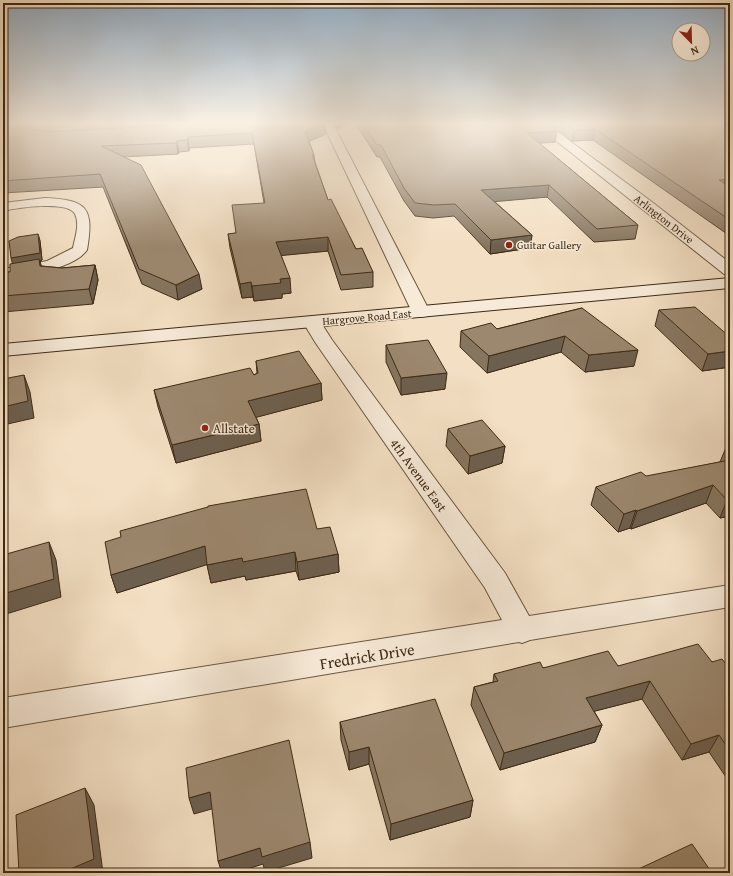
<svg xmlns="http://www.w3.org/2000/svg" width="733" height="876" viewBox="0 0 733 876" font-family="'Gentium Book Plus',serif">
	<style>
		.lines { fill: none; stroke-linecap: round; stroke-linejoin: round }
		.minor-casing { stroke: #6b5740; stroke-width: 2 }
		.secondary-casing { stroke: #3e2a14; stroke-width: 2 }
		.minor { fill: #f7ead8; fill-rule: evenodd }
		.secondary { fill: #f7ead8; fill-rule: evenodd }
		.wall { fill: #86755f; stroke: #3e2a14 }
		.shaded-wall { fill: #6d5f4e; stroke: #3e2a14 }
		.building { fill: #9c886f; stroke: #3e2a14 }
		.poi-dot { fill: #8f2418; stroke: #f7ead8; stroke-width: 1.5 }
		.labels { text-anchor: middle; stroke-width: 3; stroke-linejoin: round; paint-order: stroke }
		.far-street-label { font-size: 11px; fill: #3e2a14; stroke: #f7ead8 }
		.far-poi-label { font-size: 11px; fill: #3e2a14; stroke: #f7ead8; text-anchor: start }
		.poi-label { font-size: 13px; fill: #3e2a14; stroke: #f7ead8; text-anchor: start }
		.street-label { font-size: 13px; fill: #3e2a14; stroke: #f7ead8 }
		.near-street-label { font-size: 16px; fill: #3e2a14; stroke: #f7ead8 }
	</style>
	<rect width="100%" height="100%" fill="#f3dfc3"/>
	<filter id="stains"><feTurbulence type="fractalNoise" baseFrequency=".005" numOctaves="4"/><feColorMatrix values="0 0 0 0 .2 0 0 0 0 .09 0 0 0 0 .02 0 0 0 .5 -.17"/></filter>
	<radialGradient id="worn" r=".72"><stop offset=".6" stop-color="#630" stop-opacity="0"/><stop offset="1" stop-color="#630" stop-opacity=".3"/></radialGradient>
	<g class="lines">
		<g class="minor-casing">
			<path id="minor" d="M 323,124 L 333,124 L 430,312 L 427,316 L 421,317 L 415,316 L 412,312 Z
				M 535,124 L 547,124 L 652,202 L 730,263 L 730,276 L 724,274 Z
				M 45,198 C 88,200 94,208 87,250 C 74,269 25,276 3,279 L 3,269 L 47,261 L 73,248 C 75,238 80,224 75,214 C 68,200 16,208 3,211 L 3,203 Z
				M 312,317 L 318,318 L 332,340 L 505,573 L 529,616 L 730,585 L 730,607 L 530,640 L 522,643 L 519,642 L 3,728 L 3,698 L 502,620 L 485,588 L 315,342 L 303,322 L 306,318 Z"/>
		</g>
		<g class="secondary-casing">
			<path id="secondary" d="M 730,278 L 730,288 L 3,356 L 3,344 Z"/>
		</g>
		<use href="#minor" class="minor"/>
		<use href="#secondary" class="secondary"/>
	</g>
	<path class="wall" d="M 3,124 L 19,127 L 29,130 L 22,124 L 325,124 L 326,134 L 309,141 L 314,155 L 315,162 L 328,200 L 356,249 L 373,272 L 373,287 L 341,290 L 328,251 L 281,255 L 291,293 L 282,294 L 282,298 L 254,301 L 253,297 L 242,298 L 230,248 L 228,234 L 236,233 L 264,203 L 254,144 L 189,148 L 189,151 L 179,152 L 178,154 L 123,157 L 202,289 L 178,300 L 142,284 L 103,187 L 3,193 Z
		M 334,124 L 347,124 L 337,129 Z
		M 356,124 L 548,124 L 555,142 L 539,143 L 638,225 L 635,239 L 594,242 L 547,197 L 494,201 L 532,235 L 530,248 L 490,254 L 454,216 L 433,218 L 415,216 L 404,201 L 380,157 L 377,157 Z
		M 550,124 L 730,124 L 730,236 L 593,140 L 572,141 Z
		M 38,234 L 40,241 L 42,260 L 40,261 L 41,266 L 62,268 L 95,265 L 98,280 L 93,304 L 3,312 L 3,272 L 10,272 L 13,264 Z
		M 582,308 L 634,366 L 585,372 L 561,352 L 487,373 L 460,347 L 461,331 L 497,329 Z
		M 659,310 L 730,337 L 730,367 L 702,371 L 655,326 Z
		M 386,345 L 445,389 L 401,395 L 386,362 Z
		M 256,361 L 321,383 L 322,400 L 256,417 L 259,424 L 261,441 L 176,463 L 158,407 L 154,390 L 254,375 L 257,373 Z
		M 448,429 L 505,446 L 502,463 L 468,474 L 446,446 Z
		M 727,445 L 730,445 L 730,516 L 720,518 L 706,503 L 631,529 L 630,528 L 618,532 L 591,505 L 596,487 L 720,462 Z
		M 317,529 L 338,554 L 339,572 L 299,580 L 296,571 L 246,580 L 245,576 L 211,583 L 207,564 L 117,593 L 111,575 Z
		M 712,662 L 730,669 L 730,783 L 709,752 L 682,760 L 642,699 L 594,711 L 602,725 L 595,742 L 500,770 L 471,705 L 474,687 L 493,682 L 494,674 L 543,668 L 618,666 Z
		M 340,722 L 473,800 L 470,817 L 390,840 L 369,764 L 349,770 L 341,740 Z"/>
	<path class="shaded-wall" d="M 322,124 L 325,124 L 326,134 L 305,143 L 305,132 Z
		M 337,124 L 347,124 L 337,129 Z
		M 595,129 L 593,140 L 572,141 L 574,130 Z
		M 557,131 L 555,142 L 525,144 L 527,133 Z
		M 188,137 L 189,148 L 189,151 L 187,140 Z
		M 177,141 L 179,152 L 178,154 L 176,143 Z
		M 730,179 L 730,191 L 719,180 Z
		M 549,185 L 547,197 L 480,203 L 481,190 Z
		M 38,234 L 40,241 L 42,260 L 40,261 L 43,273 L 13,266 L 11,258 Z
		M 532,235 L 530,248 L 490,254 L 491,240 Z
		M 328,237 L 328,251 L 277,256 L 276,242 Z
		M 95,265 L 98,280 L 93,304 L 89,289 Z
		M 199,274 L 202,289 L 178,300 L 176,285 Z
		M 290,278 L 291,293 L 282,294 L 282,298 L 254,301 L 252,286 L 280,279 Z
		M 251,282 L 253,297 L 242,298 L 240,284 Z
		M 565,336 L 561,352 L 487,373 L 489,356 Z
		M 638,350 L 634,366 L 585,372 L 589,355 Z
		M 730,351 L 730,367 L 702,371 L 708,354 Z
		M 447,373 L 445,389 L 401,395 L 401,378 Z
		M 24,375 L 30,392 L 34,418 L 3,425 L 3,407 Z
		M 321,383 L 322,400 L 250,419 L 248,401 Z
		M 259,424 L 261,441 L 176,463 L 172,445 Z
		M 505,446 L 502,463 L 468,474 L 470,456 Z
		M 713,485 L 706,503 L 631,529 L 637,511 Z
		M 727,500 L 730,500 L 730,516 L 720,518 Z
		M 636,510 L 630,528 L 618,532 L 624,514 Z
		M 49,542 L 56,560 L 61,597 L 3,615 L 3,594 Z
		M 205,546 L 209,564 L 117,593 L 111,575 Z
		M 295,552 L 296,571 L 246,580 L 245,576 L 211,583 L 207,565 L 242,558 Z
		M 338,554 L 339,572 L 299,580 L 297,562 Z
		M 650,681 L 642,699 L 580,715 L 586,698 Z
		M 602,725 L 595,742 L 500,770 L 504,753 Z
		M 719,735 L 709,752 L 682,760 L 691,744 Z
		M 369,747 L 369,764 L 349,770 L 349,752 Z
		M 85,788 L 94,805 L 103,873 L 61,873 Z
		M 210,792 L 215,808 L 194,814 L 189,798 Z
		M 473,800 L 470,817 L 390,840 L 391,824 Z
		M 310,842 L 312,858 L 265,872 L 263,864 L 235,873 L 222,873 L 218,861 L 260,848 Z"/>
	<path class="building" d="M 3,124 L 15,124 L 19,127 L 30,130 L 48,132 L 190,124 L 322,124 L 305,132 L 314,155 L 312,155 L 328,200 L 331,199 L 356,249 L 362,248 L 373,272 L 341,275 L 328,237 L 276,242 L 290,278 L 280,279 L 281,283 L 252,286 L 251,282 L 240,284 L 228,234 L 236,233 L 232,205 L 265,203 L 252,133 L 188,137 L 187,140 L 177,141 L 176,143 L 101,146 L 141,165 L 158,197 L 199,274 L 176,285 L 139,269 L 100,174 L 3,181 Z
		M 363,124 L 548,124 L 557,131 L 527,133 L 638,225 L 597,229 L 549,185 L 481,190 L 532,235 L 491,240 L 455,204 L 434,205 L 415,203 L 404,188 L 381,145 L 377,145 Z
		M 566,124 L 730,124 L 730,179 L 719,180 L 730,187 L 730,220 L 595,129 L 574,130 Z
		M 38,234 L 40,253 L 11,258 L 9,241 L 18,237 Z
		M 39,259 L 40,266 L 62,268 L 95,265 L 89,289 L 3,296 L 3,272 L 10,272 L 10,264 Z
		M 695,307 L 730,337 L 730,351 L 708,354 L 659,310 Z
		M 582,308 L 638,350 L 589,355 L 565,336 L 489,356 L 461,331 L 491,323 L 497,329 Z
		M 428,340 L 447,373 L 401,378 L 386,345 Z
		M 299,351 L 321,383 L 248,401 L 259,424 L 172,445 L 154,390 L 250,368 L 254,375 L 258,373 L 256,361 Z
		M 24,375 L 28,401 L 3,407 L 3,379 Z
		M 482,420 L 505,446 L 470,456 L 448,429 Z
		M 727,445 L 730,445 L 730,449 Z
		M 730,460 L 730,500 L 727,500 L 713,485 L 637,511 L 636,510 L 624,514 L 596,487 L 641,472 L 646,476 Z
		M 306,489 L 317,529 L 330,527 L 338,554 L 297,562 L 295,552 L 243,562 L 242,558 L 207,565 L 205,546 L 111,575 L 105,542 L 121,537 L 120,531 L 208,507 L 208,506 Z
		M 49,542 L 54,579 L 3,594 L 3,555 Z
		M 698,644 L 712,662 L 722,659 L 730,669 L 730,751 L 719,735 L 691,744 L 650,681 L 586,698 L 602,725 L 504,753 L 474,687 L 498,681 L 494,674 L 540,662 L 543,668 L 608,651 L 618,666 Z
		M 435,699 L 473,800 L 391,824 L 369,747 L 349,752 L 340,722 Z
		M 289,740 L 310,842 L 262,857 L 260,848 L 218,861 L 210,792 L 189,798 L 186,768 Z
		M 85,788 L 94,859 L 61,873 L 19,873 L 16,815 Z
		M 692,844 L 712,873 L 630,873 Z"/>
	<linearGradient id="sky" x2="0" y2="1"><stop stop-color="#93acc2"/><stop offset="0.5" stop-color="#faf1e4"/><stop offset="1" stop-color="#faf1e4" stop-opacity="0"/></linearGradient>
	<rect width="733" height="247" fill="url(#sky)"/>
	<g class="poi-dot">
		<circle cx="509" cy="245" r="4"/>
		<circle cx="205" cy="428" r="4"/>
	</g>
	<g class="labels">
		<g class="far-street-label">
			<text transform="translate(664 219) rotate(38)" y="4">Arlington Drive</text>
			<text transform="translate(367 317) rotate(-5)" y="4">Hargrove Road East</text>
		</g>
		<g class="far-poi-label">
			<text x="517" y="249">Guitar Gallery</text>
		</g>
		<g class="poi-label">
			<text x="213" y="433">Allstate</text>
		</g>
		<g class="street-label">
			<text transform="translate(419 475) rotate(54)" y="5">4th Avenue East</text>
		</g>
		<g class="near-street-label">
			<text transform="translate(367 656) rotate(-9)" y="6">Fredrick Drive</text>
		</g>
	</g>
	<rect width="733" height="876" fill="none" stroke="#f3dfc3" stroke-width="16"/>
	<rect x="4" y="4" width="725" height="868" fill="none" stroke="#3e2a14" stroke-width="2"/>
	<rect x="8" y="8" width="717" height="860" fill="none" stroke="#3e2a14"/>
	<g transform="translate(691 42) rotate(157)"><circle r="19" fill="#f7ead8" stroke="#ad9d8a"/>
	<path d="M0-3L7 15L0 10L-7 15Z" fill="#8f2418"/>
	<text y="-6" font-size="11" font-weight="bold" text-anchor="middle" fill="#3e2a14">N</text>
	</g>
	<rect width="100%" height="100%" filter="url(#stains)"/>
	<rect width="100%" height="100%" fill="url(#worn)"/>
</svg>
